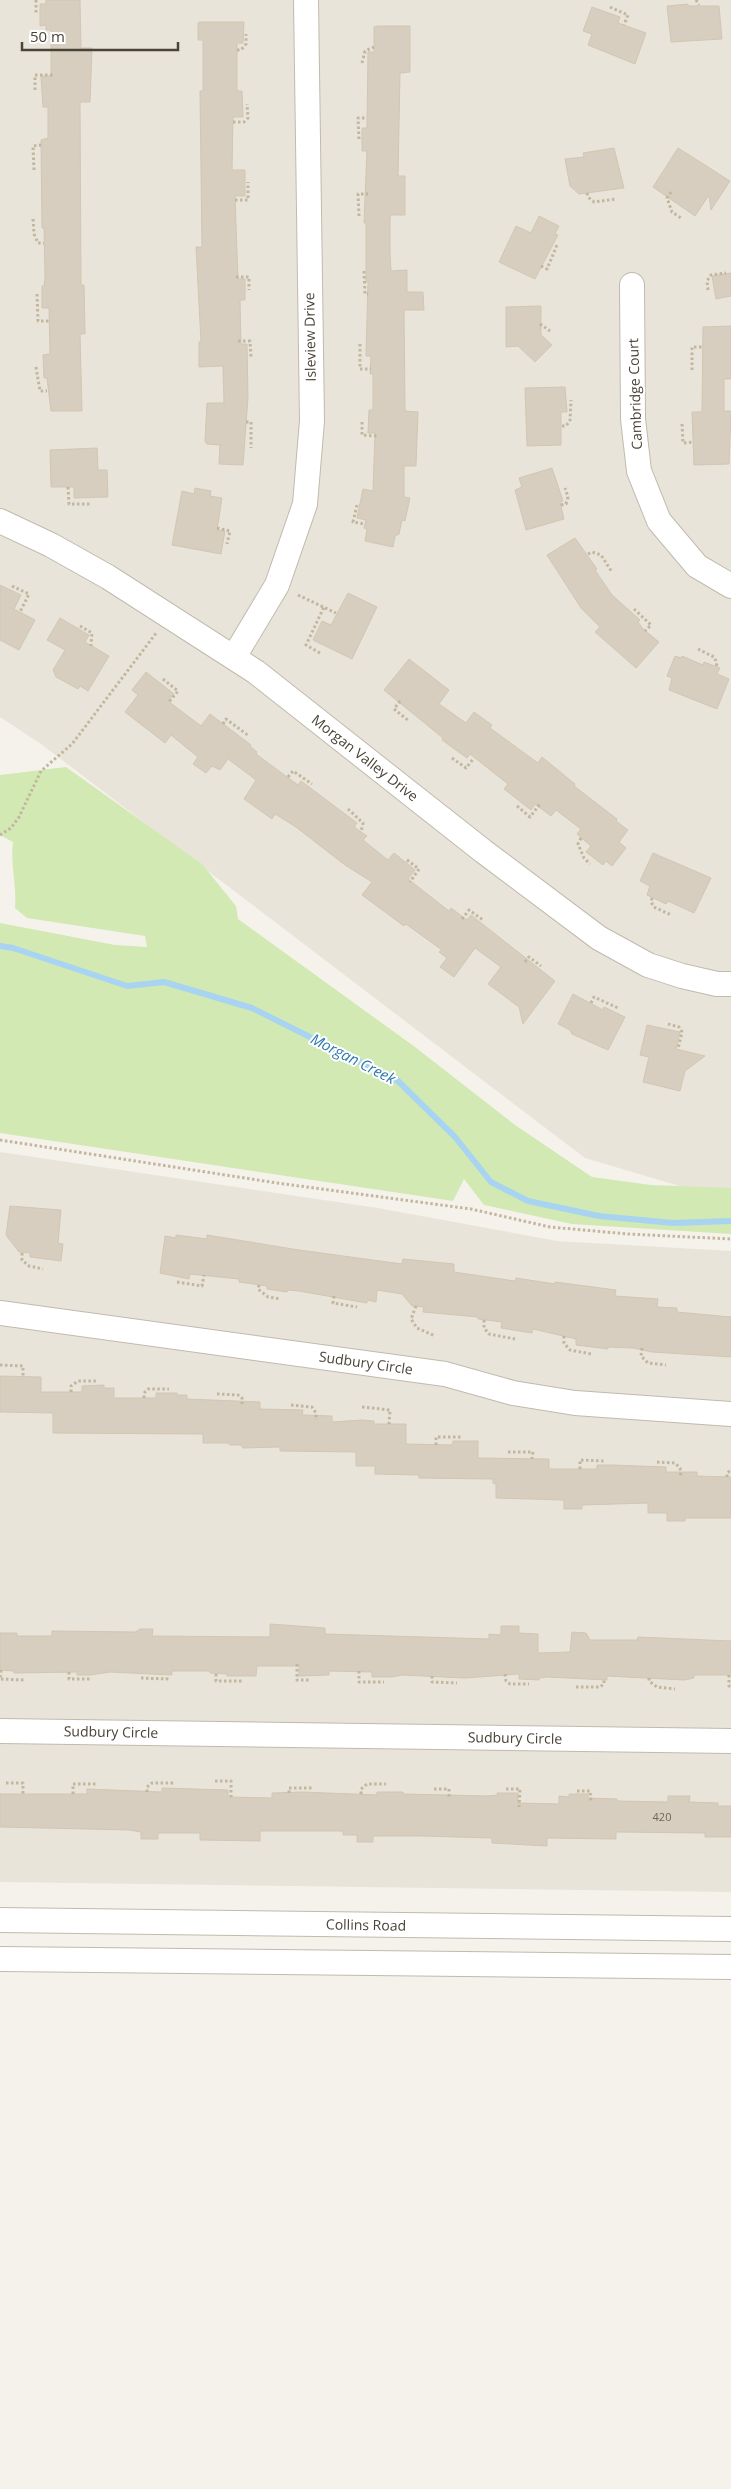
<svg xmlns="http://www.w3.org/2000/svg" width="731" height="2489" viewBox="0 0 731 2489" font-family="'Open Sans',sans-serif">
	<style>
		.residential { fill: #e9e4d9 }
		.green { fill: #d2e9b4 }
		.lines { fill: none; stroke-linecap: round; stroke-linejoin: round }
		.stream { stroke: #a8d4f1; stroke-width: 6 }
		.building { fill: #d7cec0; stroke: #d2c6b3 }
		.minor-casing { stroke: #c1baad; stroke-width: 26 }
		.path { stroke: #c3b69e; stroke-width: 3; stroke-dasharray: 2.5 2.5; stroke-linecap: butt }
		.minor { stroke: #fff; stroke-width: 24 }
		.labels { text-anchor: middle; stroke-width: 4; stroke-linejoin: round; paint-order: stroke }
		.number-label { font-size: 11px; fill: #6d665a }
		.street-label { font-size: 14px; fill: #4a4338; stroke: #fff }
		.water-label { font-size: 15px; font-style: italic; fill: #2e7ab0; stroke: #fff }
	</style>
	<rect width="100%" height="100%" fill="#f5f2eb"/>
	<path class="residential" d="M 0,0 L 731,0 L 731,1192 L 693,1190 L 585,1158 L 41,744 L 0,717 Z
		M 0,1152 L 378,1208 L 557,1241 L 731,1251 L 731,1892 L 0,1882 Z"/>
	<path class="green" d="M 66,767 L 202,864 L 236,906 L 238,919 L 415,1047 L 515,1125 L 592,1177 L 651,1185 L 731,1188 L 731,1234 L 572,1224 L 484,1205 L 464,1179 L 453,1201 L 0,1133 L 0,923 L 115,945 L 147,947 L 145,936 L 27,918 L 15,908 C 17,886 10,864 13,842 L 0,835 L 0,775 Z"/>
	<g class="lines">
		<path class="stream" d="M 0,946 L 13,948 L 127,986 L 164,982 L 252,1008 L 398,1081 L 455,1137 L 491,1182 L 528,1201 L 599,1216 L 673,1223 L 731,1221"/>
	</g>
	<path class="building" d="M 46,0 L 80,0 L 81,48 L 92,48 L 90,102 L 80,102 L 81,285 L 84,285 L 85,334 L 80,334 L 82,411 L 51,411 L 47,378 L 44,378 L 43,355 L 50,354 L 49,308 L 42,308 L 42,286 L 44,286 L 45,277 L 44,228 L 42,228 L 41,140 L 48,138 L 48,107 L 43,107 L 41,76 L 51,76 L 51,30 L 46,30 L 46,25 L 40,26 L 40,4 L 46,4 Z
		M 688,4 L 688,6 L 719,6 L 722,39 L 671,42 L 667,6 Z
		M 592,7 L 620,17 L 618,23 L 646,33 L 635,64 L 588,45 L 592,34 L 583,31 Z
		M 200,22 L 244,22 L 243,43 L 237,43 L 237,91 L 242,91 L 243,117 L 233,117 L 232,170 L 245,170 L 245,196 L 235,196 L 238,279 L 245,279 L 245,300 L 240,300 L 241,344 L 247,344 L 248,397 L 243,465 L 219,464 L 220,445 L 207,444 L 205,441 L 207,403 L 224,403 L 223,366 L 199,367 L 199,342 L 201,342 L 196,247 L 202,247 L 200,91 L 203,91 L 203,40 L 198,40 L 198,23 Z
		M 378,26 L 410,26 L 410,72 L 400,73 L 398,176 L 405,176 L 405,215 L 392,215 L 390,217 L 390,253 L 391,271 L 407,270 L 407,292 L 423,292 L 424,310 L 404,310 L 405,411 L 418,412 L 416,466 L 404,466 L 404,497 L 410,498 L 405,521 L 402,520 L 399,534 L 395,536 L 393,547 L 365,541 L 367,529 L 364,528 L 366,520 L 357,518 L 363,489 L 373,491 L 375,433 L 368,433 L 369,410 L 373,410 L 373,374 L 370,374 L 371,356 L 366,356 L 368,282 L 366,282 L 366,223 L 364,223 L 367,151 L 362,151 L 362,128 L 367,128 L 368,52 L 374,52 L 374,27 Z
		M 614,148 L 624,188 L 579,194 L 570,186 L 565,159 L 584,157 L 583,153 Z
		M 678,148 L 730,181 L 711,210 L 709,195 L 695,216 L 653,187 Z
		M 539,216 L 559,226 L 555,234 L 558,235 L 535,279 L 499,262 L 516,226 L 531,233 Z
		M 731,273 L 731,296 L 716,299 L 712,276 Z
		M 541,306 L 541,335 L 552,345 L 535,362 L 518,346 L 506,347 L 506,307 Z
		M 731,326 L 731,379 L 724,379 L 724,411 L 731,411 L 729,464 L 694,465 L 692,412 L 702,412 L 703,327 Z
		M 565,387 L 567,412 L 561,412 L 561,445 L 527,446 L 525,388 Z
		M 97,448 L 98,470 L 107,470 L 108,497 L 74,498 L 74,487 L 51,487 L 50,450 Z
		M 552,468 L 563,501 L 560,502 L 564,519 L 526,530 L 515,490 L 522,487 L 519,478 Z
		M 195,488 L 211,491 L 210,496 L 222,498 L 217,530 L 225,531 L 221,554 L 172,545 L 182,491 L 194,494 Z
		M 575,538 L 597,569 L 595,570 L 612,595 L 640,620 L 638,622 L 643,629 L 659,642 L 636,668 L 595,632 L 600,627 L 581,608 L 547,555 Z
		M 0,585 L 21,595 L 14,609 L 35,620 L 19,650 L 0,640 Z
		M 348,593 L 377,607 L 352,659 L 313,640 L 322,621 L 331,625 Z
		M 60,618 L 89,635 L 85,642 L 109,656 L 88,691 L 80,686 L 78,689 L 56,677 L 53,670 L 65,650 L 47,640 Z
		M 675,656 L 681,658 L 682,656 L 703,665 L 704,662 L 720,668 L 717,674 L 729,679 L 717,709 L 669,690 L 672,678 L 667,676 Z
		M 409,659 L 449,690 L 439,704 L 466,723 L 474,712 L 492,725 L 490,728 L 538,763 L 542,757 L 575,784 L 574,786 L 617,819 L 616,821 L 628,830 L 619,842 L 626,848 L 612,866 L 606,861 L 603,865 L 586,852 L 591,846 L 577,834 L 581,829 L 556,810 L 551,816 L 535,804 L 531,810 L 504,789 L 508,784 L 470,754 L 467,758 L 442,740 L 443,738 L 384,690 Z
		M 146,672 L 174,694 L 168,701 L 201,726 L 210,714 L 251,745 L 250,746 L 257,752 L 256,754 L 298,785 L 301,781 L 357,823 L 354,827 L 367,836 L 363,840 L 388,860 L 394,853 L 415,870 L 408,879 L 449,911 L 451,908 L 467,920 L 471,915 L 555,981 L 523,1024 L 519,1007 L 488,984 L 501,967 L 475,948 L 454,977 L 440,967 L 447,958 L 439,952 L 442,950 L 406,924 L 404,926 L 362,895 L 372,882 L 345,865 L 296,827 L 275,814 L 272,819 L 244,799 L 256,780 L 228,759 L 220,770 L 212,766 L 206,773 L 193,764 L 198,757 L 171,735 L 165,743 L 125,712 L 138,695 L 132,690 Z
		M 653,853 L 711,878 L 694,913 L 668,901 L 666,904 L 647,895 L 650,886 L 640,881 Z
		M 573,994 L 603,1010 L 604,1007 L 625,1017 L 608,1050 L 572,1034 L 570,1030 L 558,1024 Z
		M 647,1025 L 680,1032 L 676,1049 L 705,1056 L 685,1071 L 680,1091 L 643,1082 L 649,1057 L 640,1055 Z
		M 10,1206 L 61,1210 L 58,1243 L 63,1244 L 61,1261 L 30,1257 L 30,1253 L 19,1252 L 6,1235 Z
		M 176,1235 L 207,1239 L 207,1235 L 299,1250 L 402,1264 L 403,1259 L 454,1264 L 454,1272 L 515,1281 L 516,1278 L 555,1284 L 555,1282 L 616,1290 L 615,1296 L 658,1299 L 657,1307 L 677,1308 L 677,1312 L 731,1317 L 731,1357 L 652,1352 L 633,1348 L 608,1347 L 608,1349 L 576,1345 L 576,1339 L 533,1329 L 532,1333 L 501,1328 L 502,1322 L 478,1319 L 478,1317 L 423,1312 L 424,1307 L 412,1306 L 402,1294 L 377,1290 L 376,1302 L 367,1300 L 367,1303 L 299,1291 L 288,1290 L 287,1292 L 267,1289 L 267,1286 L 239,1282 L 239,1279 L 190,1274 L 189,1279 L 160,1273 L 165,1236 L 176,1238 Z
		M 0,1376 L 41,1377 L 41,1392 L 82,1392 L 82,1386 L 104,1385 L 104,1388 L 114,1388 L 114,1398 L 156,1398 L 156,1393 L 177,1393 L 177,1395 L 187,1395 L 187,1399 L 260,1402 L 260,1409 L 303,1410 L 302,1415 L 332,1416 L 332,1422 L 362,1420 L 374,1421 L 374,1424 L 406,1424 L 406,1444 L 452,1445 L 453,1441 L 478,1441 L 478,1458 L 549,1459 L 549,1469 L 597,1469 L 597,1465 L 613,1465 L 666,1467 L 666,1472 L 697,1472 L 697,1476 L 731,1477 L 731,1518 L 685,1518 L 685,1521 L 667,1521 L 667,1513 L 648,1513 L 648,1503 L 582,1505 L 582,1509 L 564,1509 L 564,1500 L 496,1498 L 496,1484 L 493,1483 L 493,1479 L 419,1478 L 419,1475 L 375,1474 L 375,1466 L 356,1466 L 356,1452 L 280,1451 L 280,1447 L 243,1448 L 241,1445 L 230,1445 L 228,1443 L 203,1443 L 203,1434 L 53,1433 L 53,1413 L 0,1412 Z
		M 270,1624 L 325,1628 L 325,1634 L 489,1639 L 489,1634 L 501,1635 L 501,1626 L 519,1626 L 519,1633 L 538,1634 L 538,1653 L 570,1652 L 572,1632 L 586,1633 L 590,1640 L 637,1640 L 638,1637 L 731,1641 L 731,1675 L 694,1675 L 694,1678 L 684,1680 L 607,1676 L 607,1680 L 548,1677 L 539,1678 L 539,1680 L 519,1679 L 519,1674 L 465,1678 L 402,1675 L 392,1677 L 372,1677 L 372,1672 L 329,1671 L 329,1675 L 299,1676 L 299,1666 L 257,1666 L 256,1676 L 227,1676 L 227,1674 L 210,1673 L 210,1671 L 172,1671 L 172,1675 L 110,1672 L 90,1675 L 77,1675 L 77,1672 L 14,1673 L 14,1671 L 0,1670 L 0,1633 L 17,1633 L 17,1636 L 52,1636 L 52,1631 L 136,1632 L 140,1629 L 153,1629 L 152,1636 L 270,1637 Z
		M 162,1788 L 228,1790 L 228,1797 L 272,1798 L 272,1793 L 302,1792 L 377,1795 L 377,1792 L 403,1792 L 403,1794 L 487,1796 L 498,1795 L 497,1793 L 518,1793 L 518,1803 L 559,1804 L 559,1796 L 569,1797 L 569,1794 L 588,1794 L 588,1798 L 617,1799 L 617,1801 L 668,1802 L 668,1796 L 690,1796 L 689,1802 L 718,1803 L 718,1806 L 731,1806 L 731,1837 L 705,1837 L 705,1833 L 616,1832 L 616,1839 L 547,1838 L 547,1846 L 492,1843 L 492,1838 L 422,1836 L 373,1836 L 373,1842 L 357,1842 L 357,1835 L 343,1835 L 343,1831 L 260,1831 L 260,1841 L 200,1840 L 200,1833 L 158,1833 L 158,1839 L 141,1839 L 141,1832 L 129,1830 L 0,1827 L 0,1794 L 87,1794 L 87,1789 L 162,1792 Z"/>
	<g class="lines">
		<g class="minor-casing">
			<path id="minor" d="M 632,285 L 633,419 L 639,471 L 659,521 L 697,566 L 731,586
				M 0,521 L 51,545 L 108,577 L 256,672 L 483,851 L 599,938 L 648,965 L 682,976 L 717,984 L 731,984
				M 234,657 L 277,585 L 305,504 L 312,421 L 306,0
				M 0,1313 L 445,1374 L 513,1393 L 575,1403 L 731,1414
				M 0,1731 L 731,1741
				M 0,1920 L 731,1929
				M 0,1959 L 731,1967"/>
		</g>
		<path class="path" d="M 36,0 L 36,15
			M 696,0 L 699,5
			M 610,7 L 628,15 L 624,25
			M 237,50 L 241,50 L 246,44 L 246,34
			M 362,63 L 365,51 L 374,47
			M 35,90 L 35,75 L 54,75
			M 233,122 L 244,122 L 248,118 L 247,104
			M 359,139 L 358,118 L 367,118
			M 34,170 L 33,146 L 41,145
			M 671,192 L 667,198 L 672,212 L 681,218
			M 587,193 L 588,197 L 594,202 L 616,199
			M 235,200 L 248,200 L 248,182
			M 359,216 L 358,194 L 368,194
			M 33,219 L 34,234 L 38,243 L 44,243
			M 541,266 L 547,269 L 557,245
			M 364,271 L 365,294 L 368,294
			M 236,277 L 249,277 L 249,290
			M 708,290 L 707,281 L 711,275 L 726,273
			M 37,294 L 38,321 L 49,321
			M 540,324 L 550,331
			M 238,341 L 250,341 L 251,357
			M 360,344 L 360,369 L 371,369
			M 36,367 L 40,391 L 47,391
			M 692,370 L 692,347 L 702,347
			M 246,422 L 251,422 L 251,448
			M 362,422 L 362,435 L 377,436
			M 682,424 L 683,443 L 693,442
			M 562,426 L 566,426 L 570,420 L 571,400
			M 68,487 L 69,504 L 90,504
			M 357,505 L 353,522 L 365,524
			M 561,505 L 566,504 L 568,497 L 565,488
			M 217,528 L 230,531 L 227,544
			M 588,554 L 592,552 L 601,555 L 612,572
			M 12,586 L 29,594 L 20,612
			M 298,595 L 336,613
			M 634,609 L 651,625 L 645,631
			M 80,626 L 92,633 L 91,646
			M 698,649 L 714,657 L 717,663 L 716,667
			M 320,653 L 306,645 L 324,607
			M 163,679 L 178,691 L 169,702
			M 400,701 L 394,709 L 409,721
			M 223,724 L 226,719 L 249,736
			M 452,758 L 466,768 L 474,758
			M 288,777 L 293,771 L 312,784
			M 517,806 L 530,817 L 540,804
			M 348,809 L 363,823 L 361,832
			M 0,835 L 11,828 L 19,817 L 41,771 L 72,744 L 157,632
			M 581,838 L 578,844 L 584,858 L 590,864
			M 407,860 L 419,869 L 410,882
			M 652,898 L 651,902 L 654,907 L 671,915
			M 462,919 L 469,910 L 483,920
			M 525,962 L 529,957 L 541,966
			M 591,1003 L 594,997 L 618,1008
			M 668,1024 L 679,1027 L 682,1032 L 678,1049
			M 0,1140 L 277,1183 L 471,1209 L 550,1227 L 628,1234 L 731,1239
			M 22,1253 L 22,1260 L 29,1266 L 43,1269
			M 177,1282 L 202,1286 L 204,1275
			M 259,1285 L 258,1289 L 268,1297 L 281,1299
			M 334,1296 L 333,1303 L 357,1307
			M 416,1306 L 411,1319 L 417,1328 L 435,1336
			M 484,1320 L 484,1328 L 489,1334 L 515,1339
			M 564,1336 L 564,1343 L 570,1350 L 591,1354
			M 642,1348 L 641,1356 L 648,1363 L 666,1365
			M 0,1365 L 23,1366 L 23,1376
			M 71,1392 L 71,1386 L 78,1381 L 98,1381
			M 217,1394 L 238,1395 L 242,1398 L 242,1404
			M 144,1398 L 144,1393 L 148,1389 L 169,1389
			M 291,1405 L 312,1407 L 316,1413 L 316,1420
			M 362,1407 L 390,1410 L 389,1424
			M 436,1445 L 436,1437 L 463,1437
			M 508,1452 L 533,1452 L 532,1459
			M 657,1462 L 675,1463 L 680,1468 L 681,1477
			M 580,1469 L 580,1460 L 604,1461
			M 727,1477 L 727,1473 L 731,1470
			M 297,1664 L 297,1680 L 310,1680
			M 1,1670 L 0,1679 L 25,1680
			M 359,1671 L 359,1682 L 384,1682
			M 69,1672 L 69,1679 L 90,1679
			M 216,1674 L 216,1681 L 242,1681
			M 505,1674 L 506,1681 L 510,1684 L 529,1684
			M 729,1675 L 729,1686 L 731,1686
			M 432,1676 L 432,1682 L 457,1683
			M 141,1678 L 167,1679 L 167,1675
			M 649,1678 L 649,1681 L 657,1687 L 675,1689
			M 576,1687 L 600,1687 L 604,1684 L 604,1680
			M 215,1781 L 231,1781 L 231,1797
			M 6,1783 L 23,1783 L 23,1794
			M 434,1789 L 449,1789 L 449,1799
			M 506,1789 L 520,1789 L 519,1807
			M 577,1791 L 590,1791 L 591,1802
			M 147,1792 L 147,1787 L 152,1783 L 174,1783
			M 289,1793 L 289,1788 L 312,1788
			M 73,1794 L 73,1784 L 98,1784
			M 361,1794 L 361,1789 L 367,1784 L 386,1784"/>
		<use href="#minor" class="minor"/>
	</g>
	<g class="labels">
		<g class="number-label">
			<text x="662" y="1821">420</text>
		</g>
		<g class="street-label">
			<text transform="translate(310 337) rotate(-91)" y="5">Isleview Drive</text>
			<text transform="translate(635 394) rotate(-92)" y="5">Cambridge Court</text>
			<text transform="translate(365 758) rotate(38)" y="5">Morgan Valley Drive</text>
			<text transform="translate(366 1363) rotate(8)" y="5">Sudbury Circle</text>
			<text transform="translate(111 1732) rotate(1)" y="5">Sudbury Circle</text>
			<text transform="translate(515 1738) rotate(1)" y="5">Sudbury Circle</text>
			<text transform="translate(366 1925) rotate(1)" y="5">Collins Road</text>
		</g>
		<g class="water-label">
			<text transform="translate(353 1059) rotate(27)" y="5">Morgan Creek</text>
		</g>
	</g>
	<path d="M22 42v8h156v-8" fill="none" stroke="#4a4338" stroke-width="2.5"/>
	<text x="30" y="42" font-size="15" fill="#4a4338" stroke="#ffffff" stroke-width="4" paint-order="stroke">50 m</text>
</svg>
